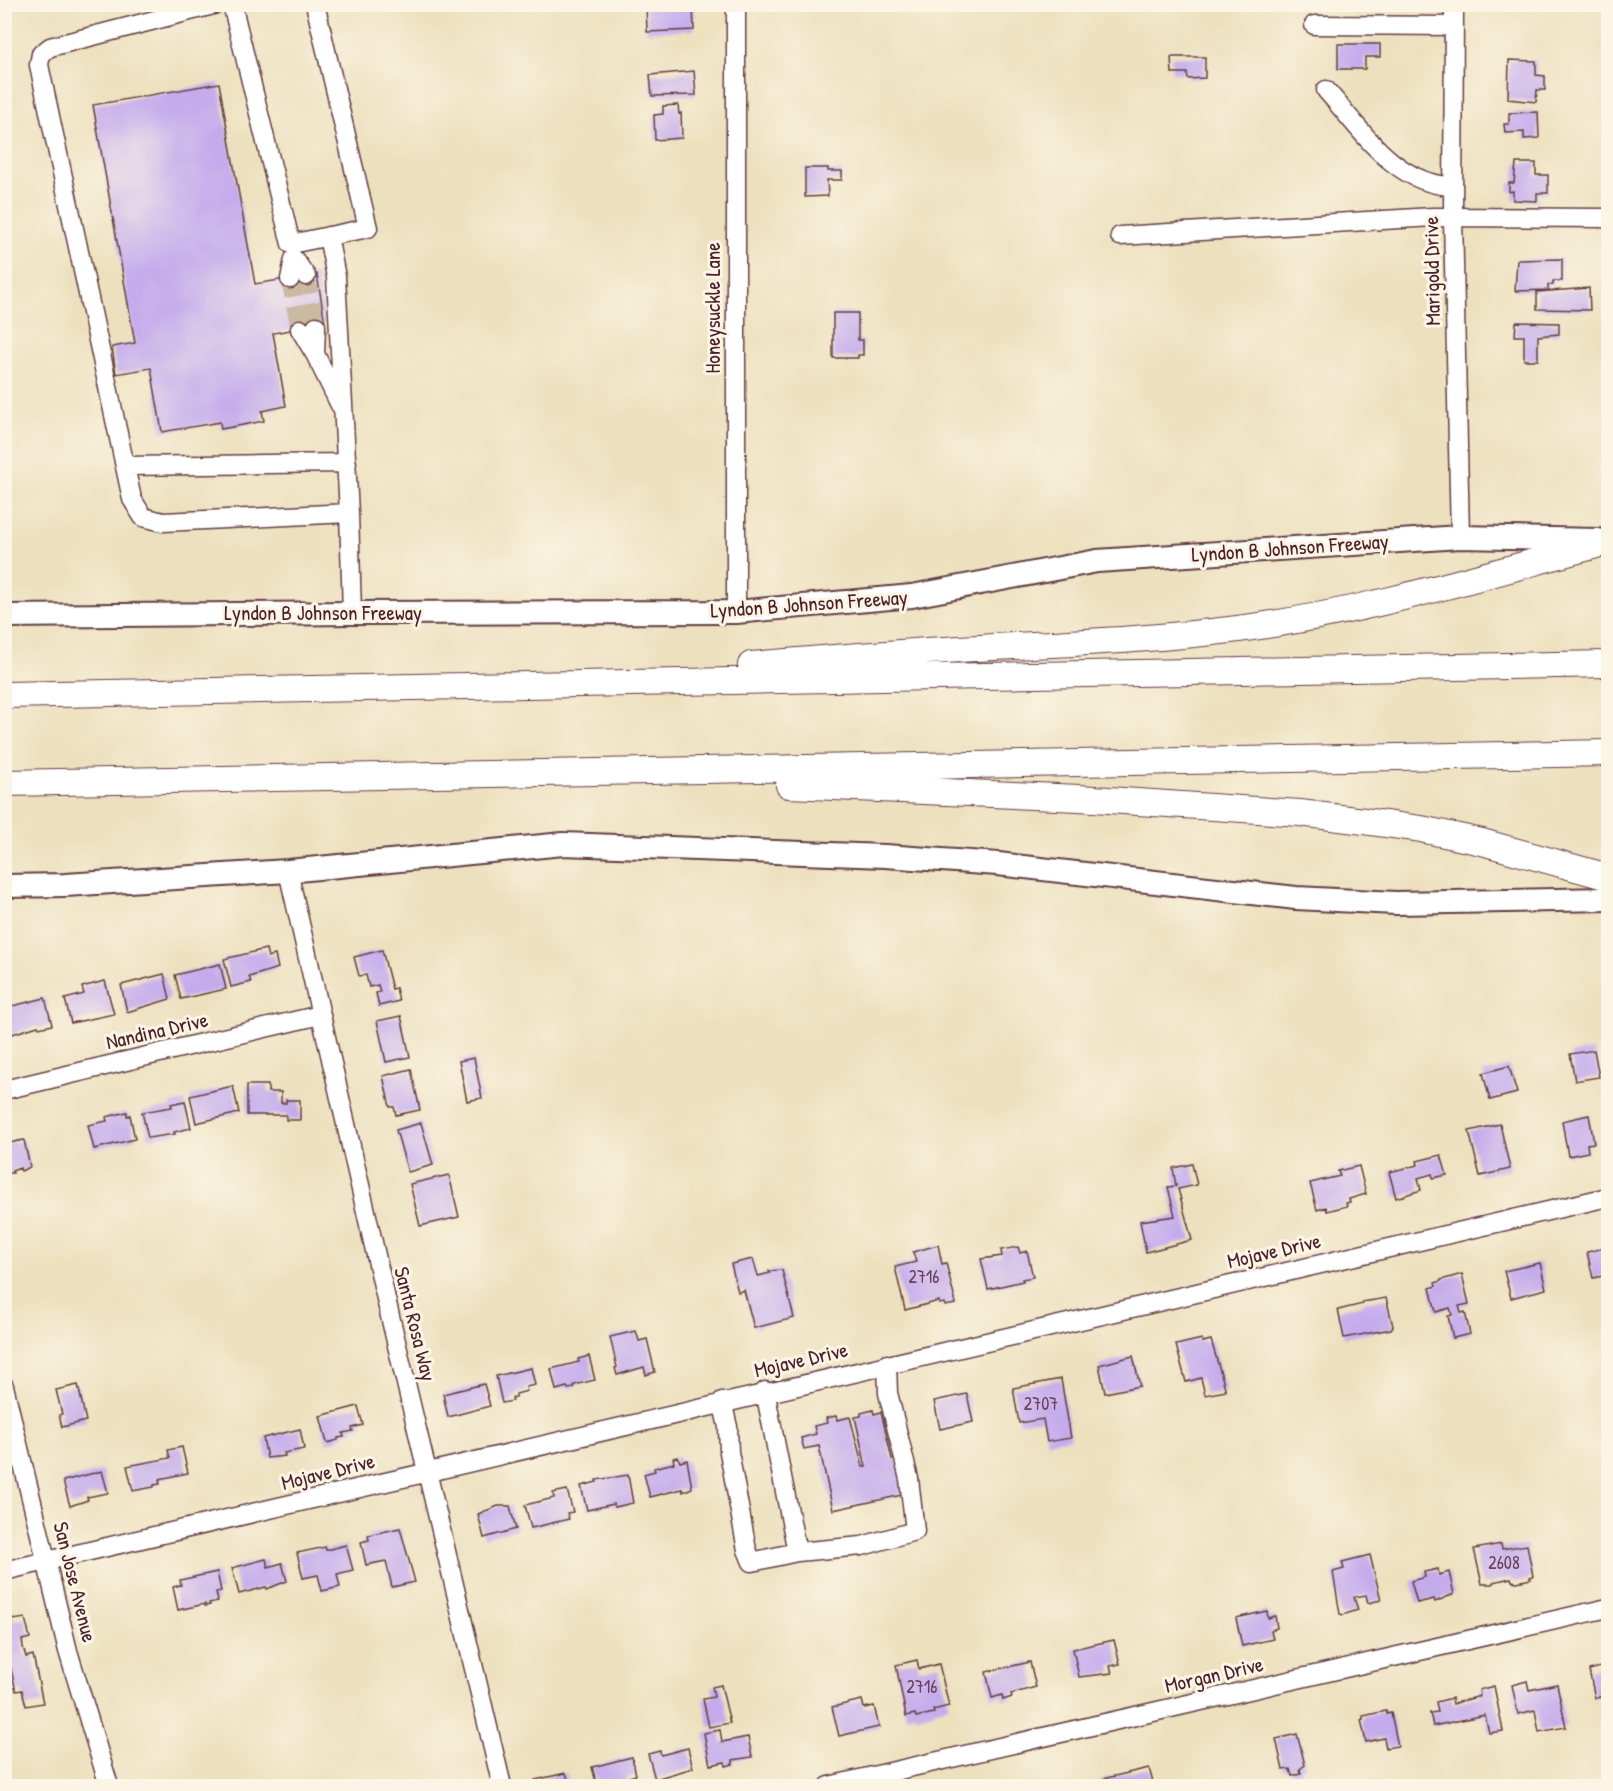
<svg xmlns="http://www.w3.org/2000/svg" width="1613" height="1791" viewBox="0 0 1613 1791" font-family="'Patrick Hand',sans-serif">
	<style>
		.building { fill: #c4acec }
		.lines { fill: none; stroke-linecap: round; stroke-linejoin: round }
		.minor-tunnel { stroke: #ccb9a1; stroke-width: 18; stroke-dasharray: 18 9; stroke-linecap: butt }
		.minor-casing { stroke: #623c41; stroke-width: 21 }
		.major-casing { stroke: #623c41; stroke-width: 26 }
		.highway-casing { stroke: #623c41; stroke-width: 28 }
		.minor { stroke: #fff; stroke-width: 18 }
		.major { stroke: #fff; stroke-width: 22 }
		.highway { stroke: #fff; stroke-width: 26 }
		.labels { text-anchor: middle; stroke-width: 6; stroke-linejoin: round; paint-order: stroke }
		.number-label { font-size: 18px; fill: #68425b }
		.street-label { font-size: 21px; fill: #4a1f2b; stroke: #fcf5e5 }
	</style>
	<rect width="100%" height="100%" fill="#fcf5e5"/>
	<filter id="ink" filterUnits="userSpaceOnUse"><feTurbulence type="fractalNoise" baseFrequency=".0167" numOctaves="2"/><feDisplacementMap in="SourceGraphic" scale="12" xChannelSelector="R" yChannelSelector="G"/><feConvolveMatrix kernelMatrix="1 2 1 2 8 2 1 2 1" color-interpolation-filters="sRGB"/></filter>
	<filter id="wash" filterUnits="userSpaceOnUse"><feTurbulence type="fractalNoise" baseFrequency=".008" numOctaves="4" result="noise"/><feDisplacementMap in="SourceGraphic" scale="24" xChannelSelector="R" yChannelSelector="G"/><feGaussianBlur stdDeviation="1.35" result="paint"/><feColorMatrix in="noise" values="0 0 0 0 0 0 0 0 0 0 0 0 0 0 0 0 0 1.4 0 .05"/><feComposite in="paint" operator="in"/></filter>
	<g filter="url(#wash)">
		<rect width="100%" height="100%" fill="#ece0be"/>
		<g id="blocks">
			<path class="building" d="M 646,4 L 693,4 L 694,30 L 647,32 Z
				M 1338,44 L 1380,44 L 1380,57 L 1365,57 L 1365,69 L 1338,69 Z
				M 1171,57 L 1205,57 L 1205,78 L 1188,79 L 1187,73 L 1172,73 Z
				M 1509,60 L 1536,61 L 1536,75 L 1545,76 L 1545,90 L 1537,90 L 1536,102 L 1508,99 Z
				M 694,71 L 696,95 L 652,96 L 650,75 Z
				M 219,83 L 255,284 L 317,274 L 325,324 L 273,333 L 286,406 L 262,411 L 264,421 L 221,429 L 220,422 L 162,432 L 151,368 L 116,374 L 112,347 L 135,343 L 93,105 Z
				M 678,105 L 679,114 L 681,113 L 682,138 L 655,140 L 654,115 L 663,114 L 663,106 Z
				M 1538,112 L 1539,138 L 1524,139 L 1524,132 L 1505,133 L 1504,124 L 1509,124 L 1509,113 Z
				M 1516,163 L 1536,163 L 1536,175 L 1548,175 L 1548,193 L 1537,193 L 1537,201 L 1513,200 L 1513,191 L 1509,192 L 1509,183 L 1514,183 Z
				M 805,168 L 828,168 L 828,171 L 842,171 L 842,180 L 827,180 L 828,196 L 805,197 Z
				M 1562,259 L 1562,281 L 1553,281 L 1553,285 L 1548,285 L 1548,290 L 1515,291 L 1517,260 Z
				M 1589,288 L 1590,310 L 1537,309 L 1537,292 Z
				M 833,313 L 858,313 L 858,340 L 863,340 L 863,355 L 858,355 L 858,358 L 833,358 Z
				M 1516,322 L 1559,323 L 1559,334 L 1538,336 L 1538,360 L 1524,360 L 1524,336 L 1515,336 Z
				M 266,949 L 268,957 L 275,955 L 278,968 L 249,977 L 251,982 L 231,987 L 224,959 Z
				M 382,950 L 392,989 L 396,988 L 399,1001 L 379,1006 L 376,993 L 380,992 L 378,985 L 369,987 L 366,975 L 359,976 L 354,957 Z
				M 220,964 L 226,989 L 181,999 L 175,975 Z
				M 164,974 L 170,999 L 127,1012 L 121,985 Z
				M 105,981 L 114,1014 L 71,1023 L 65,999 L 84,994 L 82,987 Z
				M 45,998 L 52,1025 L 39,1028 L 38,1026 L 9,1035 L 4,1008 Z
				M 401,1016 L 410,1057 L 386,1062 L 377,1021 Z
				M 1594,1050 L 1599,1077 L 1575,1081 L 1570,1054 Z
				M 474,1058 L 482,1098 L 467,1101 L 459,1061 Z
				M 1509,1066 L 1517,1093 L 1490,1100 L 1483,1073 Z
				M 411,1069 L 420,1110 L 396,1115 L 394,1107 L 390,1107 L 383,1076 Z
				M 247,1085 L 268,1085 L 268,1092 L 281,1092 L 281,1103 L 286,1103 L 286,1100 L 300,1100 L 300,1120 L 286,1120 L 286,1115 L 247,1115 Z
				M 233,1086 L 239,1113 L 196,1123 L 190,1096 Z
				M 185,1101 L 191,1128 L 174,1132 L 175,1134 L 148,1138 L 142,1112 L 172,1107 L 171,1104 Z
				M 127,1112 L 127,1116 L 130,1115 L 135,1139 L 94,1149 L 88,1125 L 107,1121 L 106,1117 Z
				M 1589,1115 L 1594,1143 L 1587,1144 L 1588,1152 L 1568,1156 L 1562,1121 Z
				M 421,1123 L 433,1165 L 408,1172 L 396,1130 Z
				M 1500,1124 L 1510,1169 L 1480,1176 L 1469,1131 Z
				M 24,1140 L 30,1167 L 21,1171 L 20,1168 L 12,1171 L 13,1173 L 4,1173 L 4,1144 Z
				M 1441,1155 L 1447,1175 L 1433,1178 L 1432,1174 L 1418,1178 L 1421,1190 L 1396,1198 L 1389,1172 L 1418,1165 L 1417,1161 Z
				M 1192,1164 L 1197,1185 L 1178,1189 L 1192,1240 L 1146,1252 L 1140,1221 L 1175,1216 L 1168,1187 L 1176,1186 L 1173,1168 Z
				M 1359,1166 L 1366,1194 L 1349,1199 L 1350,1202 L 1346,1203 L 1347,1206 L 1327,1211 L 1326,1207 L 1317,1210 L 1310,1183 L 1340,1176 L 1338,1171 Z
				M 449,1175 L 459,1217 L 420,1226 L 410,1184 Z
				M 938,1245 L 942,1264 L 946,1263 L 956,1304 L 945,1306 L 944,1303 L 939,1304 L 939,1301 L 905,1310 L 895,1267 L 916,1262 L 913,1252 Z
				M 1018,1247 L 1020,1253 L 1027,1251 L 1033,1277 L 1022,1279 L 1023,1281 L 988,1289 L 981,1259 L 1002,1256 L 1001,1250 Z
				M 1608,1247 L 1608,1275 L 1593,1278 L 1587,1252 Z
				M 753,1259 L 758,1276 L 770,1273 L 769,1271 L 782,1270 L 794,1318 L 754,1328 L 744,1290 L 738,1292 L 731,1264 Z
				M 1540,1263 L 1546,1289 L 1511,1298 L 1504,1271 Z
				M 1462,1274 L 1469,1304 L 1459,1306 L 1461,1313 L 1465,1312 L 1470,1334 L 1453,1338 L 1448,1316 L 1452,1315 L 1450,1308 L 1436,1312 L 1430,1288 L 1436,1286 L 1435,1283 L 1441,1281 L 1441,1280 Z
				M 1386,1298 L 1393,1326 L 1391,1329 L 1344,1338 L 1338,1310 L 1363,1304 L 1363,1302 Z
				M 636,1331 L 639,1341 L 647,1339 L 655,1372 L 646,1375 L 644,1367 L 617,1375 L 615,1368 L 617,1367 L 610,1337 Z
				M 1202,1339 L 1203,1342 L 1211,1340 L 1226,1391 L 1205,1395 L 1201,1378 L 1186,1382 L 1176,1345 Z
				M 589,1356 L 595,1380 L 574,1385 L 574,1388 L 568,1389 L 567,1387 L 556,1390 L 551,1369 L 579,1362 L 578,1359 Z
				M 1133,1356 L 1140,1386 L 1105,1393 L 1099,1365 Z
				M 531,1368 L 535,1385 L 526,1387 L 527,1391 L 516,1394 L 516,1397 L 512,1398 L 513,1401 L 502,1403 L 496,1376 Z
				M 1061,1379 L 1071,1438 L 1047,1442 L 1043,1419 L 1019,1423 L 1013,1388 Z
				M 484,1384 L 490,1406 L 448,1417 L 443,1394 Z
				M 78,1385 L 86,1421 L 62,1427 L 59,1415 L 62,1414 L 56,1390 Z
				M 967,1394 L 973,1422 L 940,1429 L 934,1401 Z
				M 358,1406 L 363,1425 L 352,1428 L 353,1431 L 343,1433 L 344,1437 L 338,1438 L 338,1440 L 327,1443 L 320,1416 Z
				M 873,1410 L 874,1414 L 881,1412 L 892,1459 L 898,1457 L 907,1494 L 833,1510 L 819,1446 L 804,1449 L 801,1438 L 816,1434 L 814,1426 L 827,1423 L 826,1418 L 836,1416 L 837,1420 L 850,1417 L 863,1467 L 866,1467 L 855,1417 L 861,1416 L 861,1413 Z
				M 300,1429 L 304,1449 L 284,1453 L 285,1456 L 267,1458 L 263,1438 Z
				M 182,1447 L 188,1473 L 159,1479 L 160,1484 L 154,1485 L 154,1487 L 133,1491 L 127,1466 L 170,1458 L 168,1450 Z
				M 678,1457 L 680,1462 L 687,1460 L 692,1488 L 683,1492 L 682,1489 L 650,1497 L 644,1474 L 655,1471 L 654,1468 L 674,1463 L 673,1458 Z
				M 102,1471 L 108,1493 L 87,1497 L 88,1500 L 70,1506 L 63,1481 Z
				M 628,1475 L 633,1503 L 615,1507 L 614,1504 L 587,1510 L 581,1486 L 597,1482 L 596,1480 Z
				M 567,1490 L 573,1512 L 567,1513 L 569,1519 L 531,1528 L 525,1505 L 554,1498 L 553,1493 Z
				M 498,1506 L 510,1506 L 516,1529 L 484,1538 L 478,1514 Z
				M 400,1528 L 415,1582 L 392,1587 L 386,1561 L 366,1565 L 361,1542 L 369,1540 L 368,1535 Z
				M 1501,1544 L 1502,1549 L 1527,1545 L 1533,1576 L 1530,1577 L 1531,1579 L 1517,1582 L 1512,1581 L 1511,1578 L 1493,1582 L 1493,1584 L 1482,1584 L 1474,1549 Z
				M 346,1545 L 353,1570 L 337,1574 L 340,1587 L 322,1591 L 318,1575 L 303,1578 L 297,1553 L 325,1547 L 326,1550 Z
				M 1370,1555 L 1381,1600 L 1368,1603 L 1366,1595 L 1354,1597 L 1358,1610 L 1343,1615 L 1340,1614 L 1333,1572 L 1344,1569 L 1342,1562 Z
				M 266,1559 L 268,1567 L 282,1563 L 287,1581 L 267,1589 L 266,1587 L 239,1594 L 232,1568 Z
				M 1438,1569 L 1439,1575 L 1449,1572 L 1454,1594 L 1435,1602 L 1434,1599 L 1417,1603 L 1411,1581 L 1425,1577 L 1424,1572 Z
				M 217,1572 L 221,1591 L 216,1592 L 218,1601 L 209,1603 L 210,1605 L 205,1606 L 205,1604 L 178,1610 L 173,1587 L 181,1585 L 180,1580 Z
				M 1267,1611 L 1268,1618 L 1275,1616 L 1277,1628 L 1271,1630 L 1273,1639 L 1242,1646 L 1236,1618 Z
				M 12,1617 L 13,1620 L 25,1618 L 30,1638 L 22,1640 L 23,1647 L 26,1657 L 33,1655 L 43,1703 L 26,1706 L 22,1690 L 16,1691 L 10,1665 L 4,1666 L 4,1619 Z
				M 1114,1640 L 1120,1664 L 1110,1666 L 1112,1673 L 1079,1677 L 1073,1649 Z
				M 917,1660 L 919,1669 L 939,1664 L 949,1706 L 933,1710 L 934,1713 L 916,1717 L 915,1714 L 906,1716 L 896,1665 Z
				M 1030,1662 L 1036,1687 L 1011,1694 L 1012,1697 L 1003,1700 L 1002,1695 L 992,1698 L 986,1672 Z
				M 1608,1665 L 1608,1711 L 1604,1696 L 1595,1698 L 1589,1670 Z
				M 1527,1681 L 1529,1690 L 1557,1684 L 1566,1727 L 1539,1732 L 1535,1710 L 1518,1714 L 1512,1685 Z
				M 721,1685 L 730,1723 L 709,1727 L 703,1699 L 714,1697 L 712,1687 Z
				M 1494,1686 L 1503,1731 L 1489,1733 L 1485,1715 L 1433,1726 L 1430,1713 L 1438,1712 L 1436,1702 L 1452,1698 L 1453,1704 L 1459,1702 L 1480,1696 L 1479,1690 Z
				M 862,1700 L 864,1708 L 874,1706 L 879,1727 L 839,1736 L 832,1707 Z
				M 1386,1711 L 1387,1714 L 1391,1713 L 1398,1746 L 1386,1748 L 1384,1738 L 1366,1742 L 1361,1720 L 1363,1719 L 1363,1716 Z
				M 720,1730 L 722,1742 L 748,1737 L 752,1757 L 733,1760 L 733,1764 L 726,1766 L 725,1762 L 710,1765 L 704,1733 Z
				M 1297,1734 L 1305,1765 L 1300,1769 L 1301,1774 L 1292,1776 L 1290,1769 L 1283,1770 L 1276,1739 Z
				M 688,1748 L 693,1768 L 655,1779 L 648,1754 L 660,1751 L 661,1755 Z
				M 632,1757 L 636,1775 L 626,1778 L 628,1783 L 623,1784 L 623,1786 L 597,1786 L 592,1767 Z
				M 1149,1768 L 1154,1786 L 1103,1786 L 1102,1779 Z
				M 566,1773 L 570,1786 L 537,1786 L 535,1780 Z"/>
		</g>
	</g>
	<g filter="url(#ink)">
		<use href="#blocks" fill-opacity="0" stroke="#623c41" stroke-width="1.5"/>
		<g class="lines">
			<path class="minor-tunnel" d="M 306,276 L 316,326
				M 290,279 L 300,329"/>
			<g class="minor-casing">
				<path id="minor" d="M 217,4 L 50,47 L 41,54 L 39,65 L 132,499 L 143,517 L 163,522 L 349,513
					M 232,4 L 291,244 L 368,228 L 315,4
					M 736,4 L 736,612
					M 1454,4 L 1453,217 L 1460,537
					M 1314,25 L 1454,26
					M 1326,90 C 1361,129 1395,185 1453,186
					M 328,236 L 336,277 L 349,513 L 352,613
					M 1120,236 L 1433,217 L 1608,218
					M 290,279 L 294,259 L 306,276
					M 300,329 L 315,354 L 316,326
					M 315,354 L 340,405
					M 125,466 L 347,463
					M 288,871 L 389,1312 L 502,1786
					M 4,1090 L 320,1015
					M 4,1386 L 68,1651 L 109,1786
					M 722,1401 L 728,1427 L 729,1452 L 747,1550 L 752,1562 L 797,1552 L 765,1391
					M 797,1552 L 862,1546 L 915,1531 L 909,1479 L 888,1393 L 887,1364
					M 4,1571 C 539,1445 1073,1318 1608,1197
					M 829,1786 L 1608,1608"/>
			</g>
			<g class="major-casing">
				<path id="major" d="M 4,616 L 352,613 L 736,612 L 912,596 L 1097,561 L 1460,537 L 1598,540
					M 4,886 L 65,885 L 288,871 L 563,844 L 885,856 L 998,864 L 1296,898 L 1396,903 L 1608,899"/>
			</g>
			<g class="highway-casing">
				<path id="highway" d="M 751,665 C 809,660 868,655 927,651 C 1031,644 1135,642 1238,629 C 1364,613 1487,574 1608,542
					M 4,695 L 1608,664
					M 4,783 L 1608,753
					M 789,785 L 1079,798 L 1300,813 L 1364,821 L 1421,829 L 1482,842 L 1608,877"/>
			</g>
			<use href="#minor" class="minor"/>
			<use href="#major" class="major"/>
			<use href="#highway" class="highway"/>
		</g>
	</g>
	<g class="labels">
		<g class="number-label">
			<text x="924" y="1283">2716</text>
			<text x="1041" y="1410">2707</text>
			<text x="1504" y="1569">2608</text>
			<text x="922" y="1693">2716</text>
		</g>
		<g class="street-label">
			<text transform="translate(1432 271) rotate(-91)" y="7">Marigold Drive</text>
			<text transform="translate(713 308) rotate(-90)" y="7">Honeysuckle Lane</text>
			<text transform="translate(1290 548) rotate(-4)" y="7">Lyndon B Johnson Freeway</text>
			<text transform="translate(809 604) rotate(-4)" y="7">Lyndon B Johnson Freeway</text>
			<text x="323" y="620">Lyndon B Johnson Freeway</text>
			<text transform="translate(157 1031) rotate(-13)" y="7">Nandina Drive</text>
			<text transform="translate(1274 1251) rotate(-13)" y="7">Mojave Drive</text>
			<text transform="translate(415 1324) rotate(76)" y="7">Santa Rosa Way</text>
			<text transform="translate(801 1360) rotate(-13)" y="7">Mojave Drive</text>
			<text transform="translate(328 1472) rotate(-14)" y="7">Mojave Drive</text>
			<text transform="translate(75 1582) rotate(76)" y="7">San Jose Avenue</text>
			<text transform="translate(1214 1675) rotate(-13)" y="7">Morgan Drive</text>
		</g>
	</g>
	<rect width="1613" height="1791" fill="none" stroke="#fcf5e5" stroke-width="24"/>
</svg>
